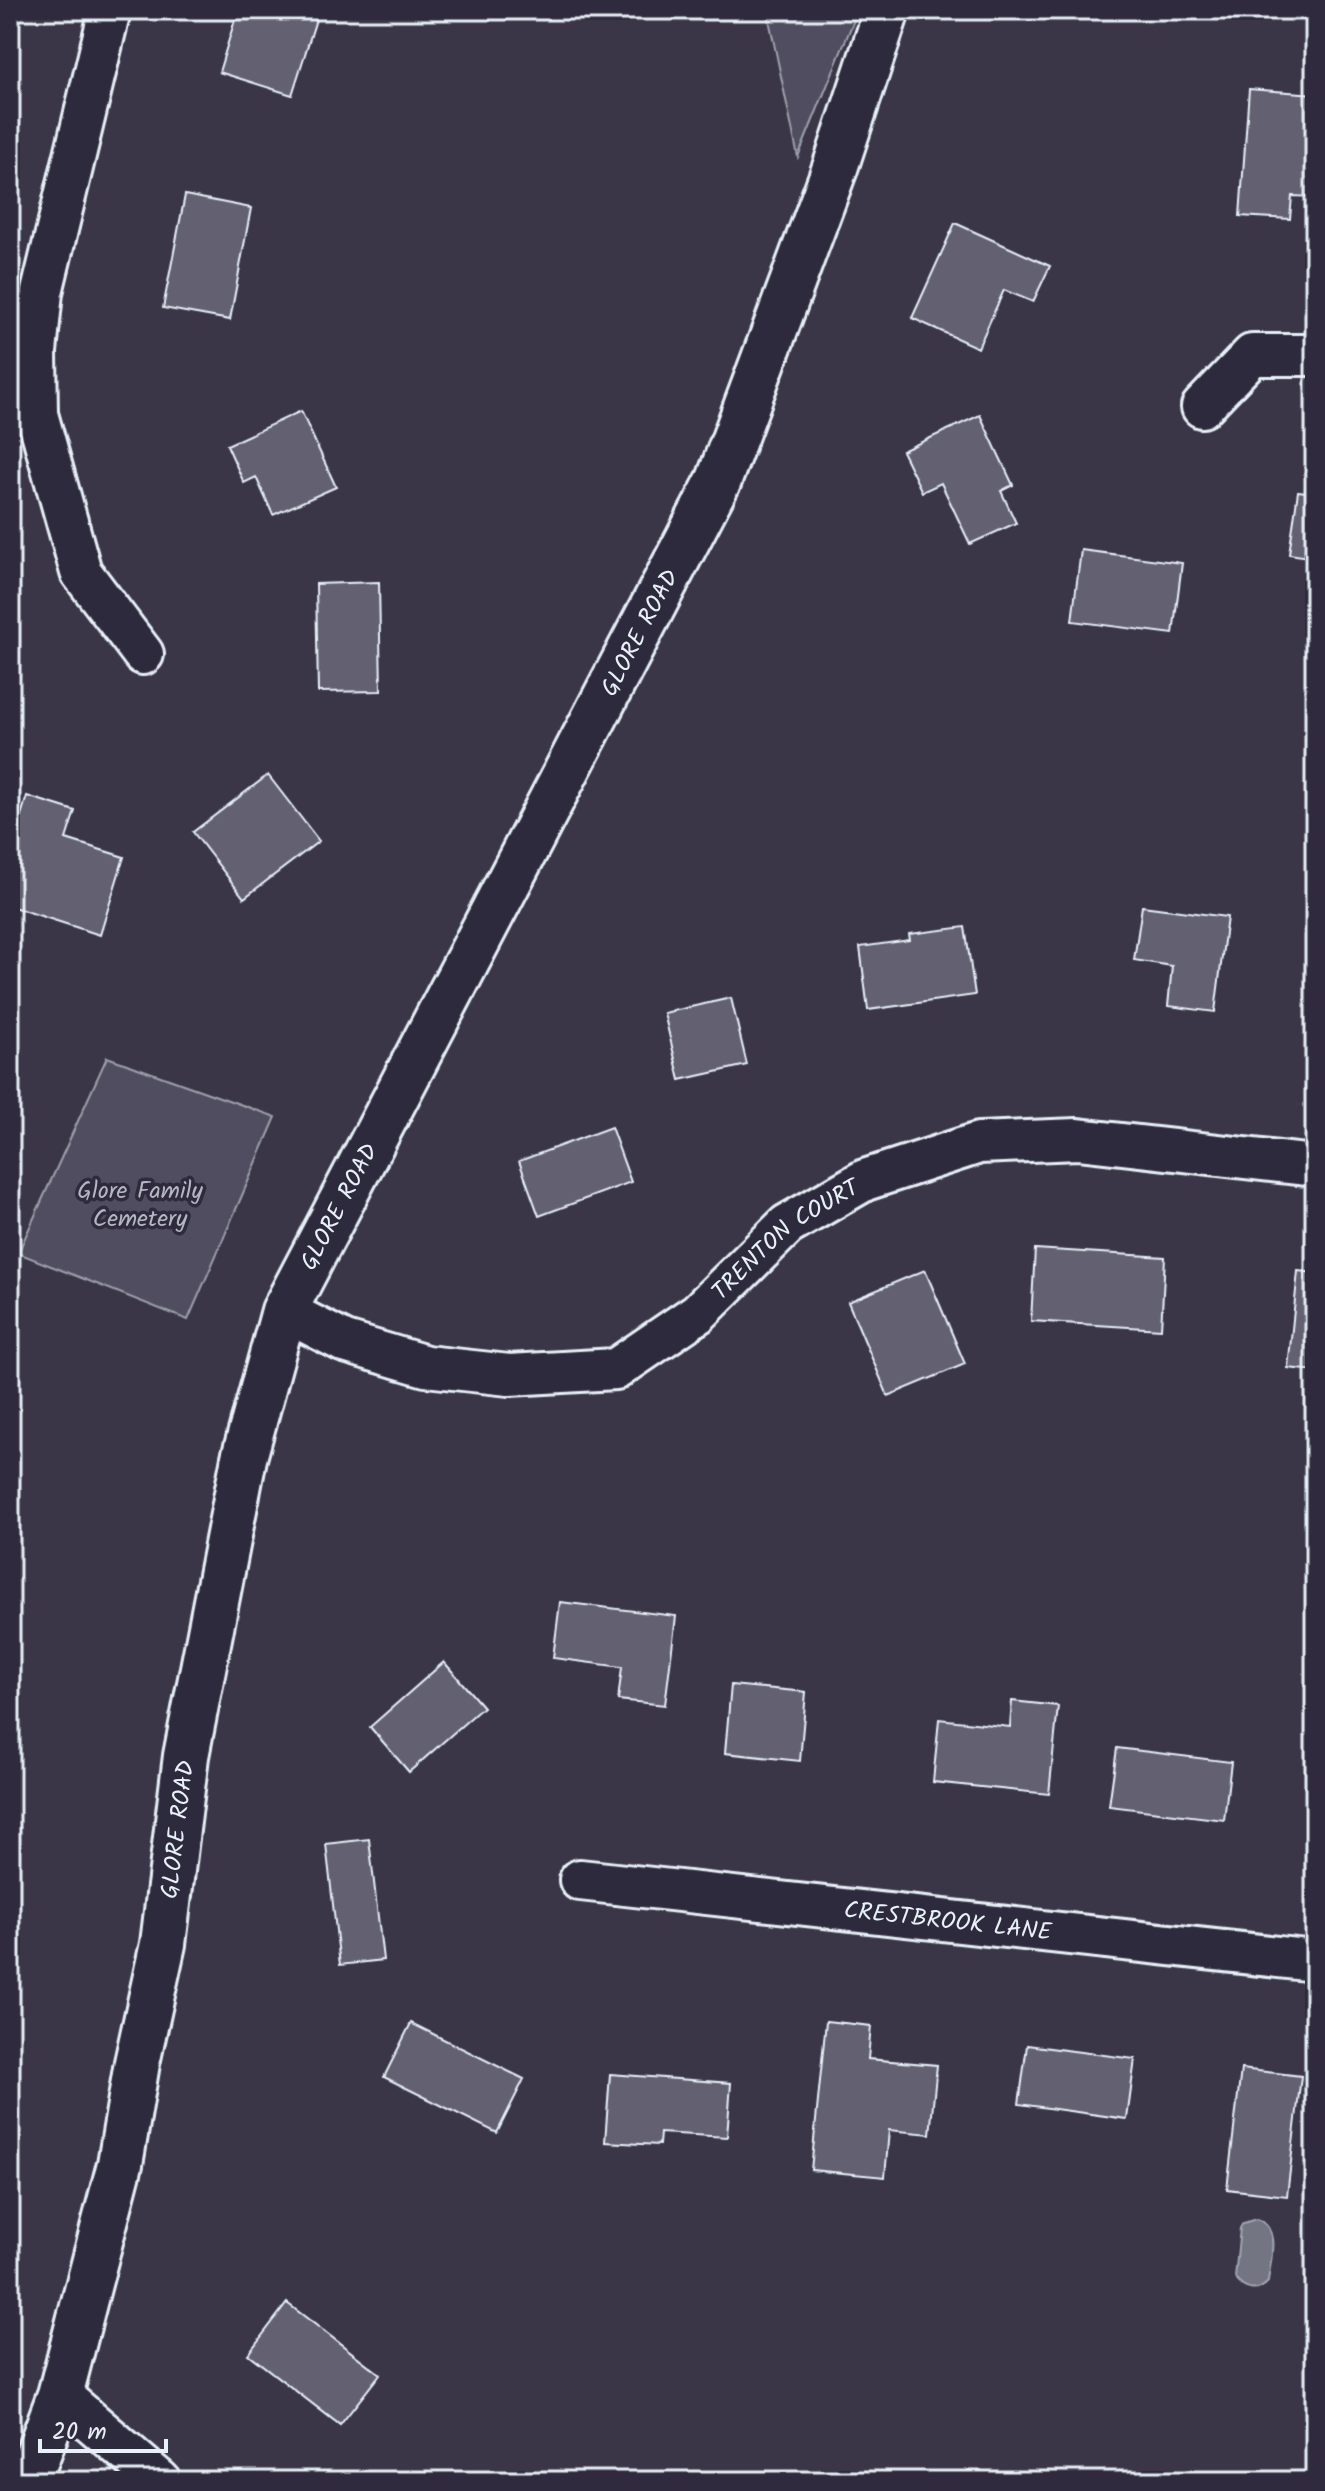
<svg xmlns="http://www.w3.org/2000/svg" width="1325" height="2491" viewBox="0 0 1325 2491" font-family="Kalam,sans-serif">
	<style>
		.green { fill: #504e5f; stroke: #9ca0ac; stroke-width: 2 }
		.water { fill: #737482; stroke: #a2a6b1; stroke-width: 2 }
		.building { fill: #636171; stroke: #e8f1f8; stroke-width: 2 }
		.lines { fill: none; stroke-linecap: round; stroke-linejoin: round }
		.street-casing { stroke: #e8f1f8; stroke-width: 46 }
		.secondary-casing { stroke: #e8f1f8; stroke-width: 50 }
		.street { stroke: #2f2a3d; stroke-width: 40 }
		.secondary { stroke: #2f2a3d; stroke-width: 44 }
		.labels { text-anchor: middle; stroke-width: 7; stroke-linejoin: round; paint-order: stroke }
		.street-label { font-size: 24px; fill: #e8f1f8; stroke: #2f2a3d }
		.park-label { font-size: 24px; fill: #b3b8c2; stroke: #2f2a3d }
	</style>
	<rect width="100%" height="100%" fill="#3a3648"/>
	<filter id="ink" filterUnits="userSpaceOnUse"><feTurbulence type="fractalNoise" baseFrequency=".0125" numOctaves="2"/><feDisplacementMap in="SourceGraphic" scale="16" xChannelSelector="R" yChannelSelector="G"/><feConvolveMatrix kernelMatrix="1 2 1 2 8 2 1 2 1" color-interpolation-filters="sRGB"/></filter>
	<g filter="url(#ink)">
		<path class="green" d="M 767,10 L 858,10 L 798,157 Z
			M 107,1057 L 276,1117 L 188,1320 L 18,1253 Z"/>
		<path class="water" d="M 1256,2219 C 1282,2227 1270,2262 1268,2282 C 1257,2294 1244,2291 1235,2278 L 1240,2228 L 1243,2223 Z"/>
		<path class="building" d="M 238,10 L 319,10 L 292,95 L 219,72 Z
			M 1249,89 L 1315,94 L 1315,197 L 1292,196 L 1290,219 L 1240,216 Z
			M 185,195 L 251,208 L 230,320 L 163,308 Z
			M 955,223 L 1050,266 L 1033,302 L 1004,290 L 978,348 L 912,318 Z
			M 301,411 L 336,487 L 273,515 L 256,477 L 244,483 L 227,445 Z
			M 980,415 L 1013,485 L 1001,491 L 1016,523 L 970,544 L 941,483 L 922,492 L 902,451 Z
			M 1298,491 L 1315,493 L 1315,558 L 1289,554 Z
			M 1081,550 L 1182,563 L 1173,634 L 1072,621 Z
			M 379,582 L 381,691 L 318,692 L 316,584 Z
			M 268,775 L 319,841 L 244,898 L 193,832 Z
			M 27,796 L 75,811 L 66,839 L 124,857 L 100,935 L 10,906 L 10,852 Z
			M 1142,906 L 1227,917 L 1215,1012 L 1168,1006 L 1172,966 L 1134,960 Z
			M 965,927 L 975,995 L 868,1010 L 860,947 L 910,940 L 909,934 Z
			M 731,998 L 747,1065 L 680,1080 L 664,1013 Z
			M 611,1127 L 631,1182 L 539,1216 L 519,1161 Z
			M 1035,1249 L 1165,1257 L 1161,1329 L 1031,1321 Z
			M 925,1270 L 965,1364 L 888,1396 L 848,1302 Z
			M 1298,1271 L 1315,1273 L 1315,1371 L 1288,1368 Z
			M 560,1602 L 676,1616 L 665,1705 L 618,1700 L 622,1667 L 553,1658 Z
			M 444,1662 L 483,1707 L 409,1772 L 370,1727 Z
			M 731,1685 L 806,1692 L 800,1761 L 725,1753 Z
			M 1012,1701 L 1058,1706 L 1049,1794 L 933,1782 L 939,1719 L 1010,1727 Z
			M 1117,1748 L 1231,1762 L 1224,1820 L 1109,1806 Z
			M 369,1839 L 383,1960 L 340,1965 L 326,1844 Z
			M 826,2021 L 871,2026 L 868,2059 L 937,2065 L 930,2134 L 889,2130 L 885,2177 L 811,2170 Z
			M 411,2023 L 524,2079 L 497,2133 L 384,2077 Z
			M 1027,2045 L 1135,2059 L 1127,2119 L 1019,2104 Z
			M 1241,2069 L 1301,2076 L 1287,2196 L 1227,2189 Z
			M 610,2074 L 731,2083 L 727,2137 L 660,2133 L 659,2145 L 605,2142 Z
			M 287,2303 L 380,2374 L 340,2425 L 248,2354 Z"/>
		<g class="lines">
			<g class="street-casing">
				<g id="street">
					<path d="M 110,10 L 42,292 L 36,352 L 37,414 L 81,572 L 143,654"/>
					<path d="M 1202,407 L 1252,355 L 1315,355"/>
					<path id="s1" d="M 284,1311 L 345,1342 L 426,1366 L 509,1375 L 616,1369 L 698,1313 L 787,1225 L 865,1180 L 979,1143 L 1078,1139 L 1315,1166"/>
					<path id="s2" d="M 580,1880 L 1315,1961"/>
					<path d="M 60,2395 L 160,2481"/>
				</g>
			</g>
			<g class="secondary-casing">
				<g id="secondary">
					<path id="s3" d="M 28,2481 L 60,2395 L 120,2164 L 137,2063 L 163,1944 L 186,1756 L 244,1458 L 284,1311 L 719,480 L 835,168 L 887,10"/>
				</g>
			</g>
			<use href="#street" class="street"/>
			<use href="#secondary" class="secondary"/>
		</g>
	</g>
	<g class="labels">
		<g class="street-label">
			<text dy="8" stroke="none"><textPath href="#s3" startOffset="1966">GLORE ROAD</textPath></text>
			<text dy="8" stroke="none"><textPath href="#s3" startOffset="1318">GLORE ROAD</textPath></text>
			<text dy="8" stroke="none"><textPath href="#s1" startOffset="558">TRENTON COURT</textPath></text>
			<text dy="8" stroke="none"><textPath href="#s3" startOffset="670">GLORE ROAD</textPath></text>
			<text dy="8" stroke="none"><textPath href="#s2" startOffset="370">CRESTBROOK LANE</textPath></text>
		</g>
		<g class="park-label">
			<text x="140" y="1198">Glore Family<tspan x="140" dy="28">Cemetery</tspan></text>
		</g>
	</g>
	<rect width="1325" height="2491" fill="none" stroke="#2f2a3d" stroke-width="40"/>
	<rect x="20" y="20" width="1285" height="2451" fill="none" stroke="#e8f1f8" stroke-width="3" filter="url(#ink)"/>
	<path d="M40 2439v12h126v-12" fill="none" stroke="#e8f1f8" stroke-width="4"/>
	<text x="52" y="2439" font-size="24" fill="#e8f1f8" stroke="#2f2a3d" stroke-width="6" paint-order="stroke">20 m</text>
</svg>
